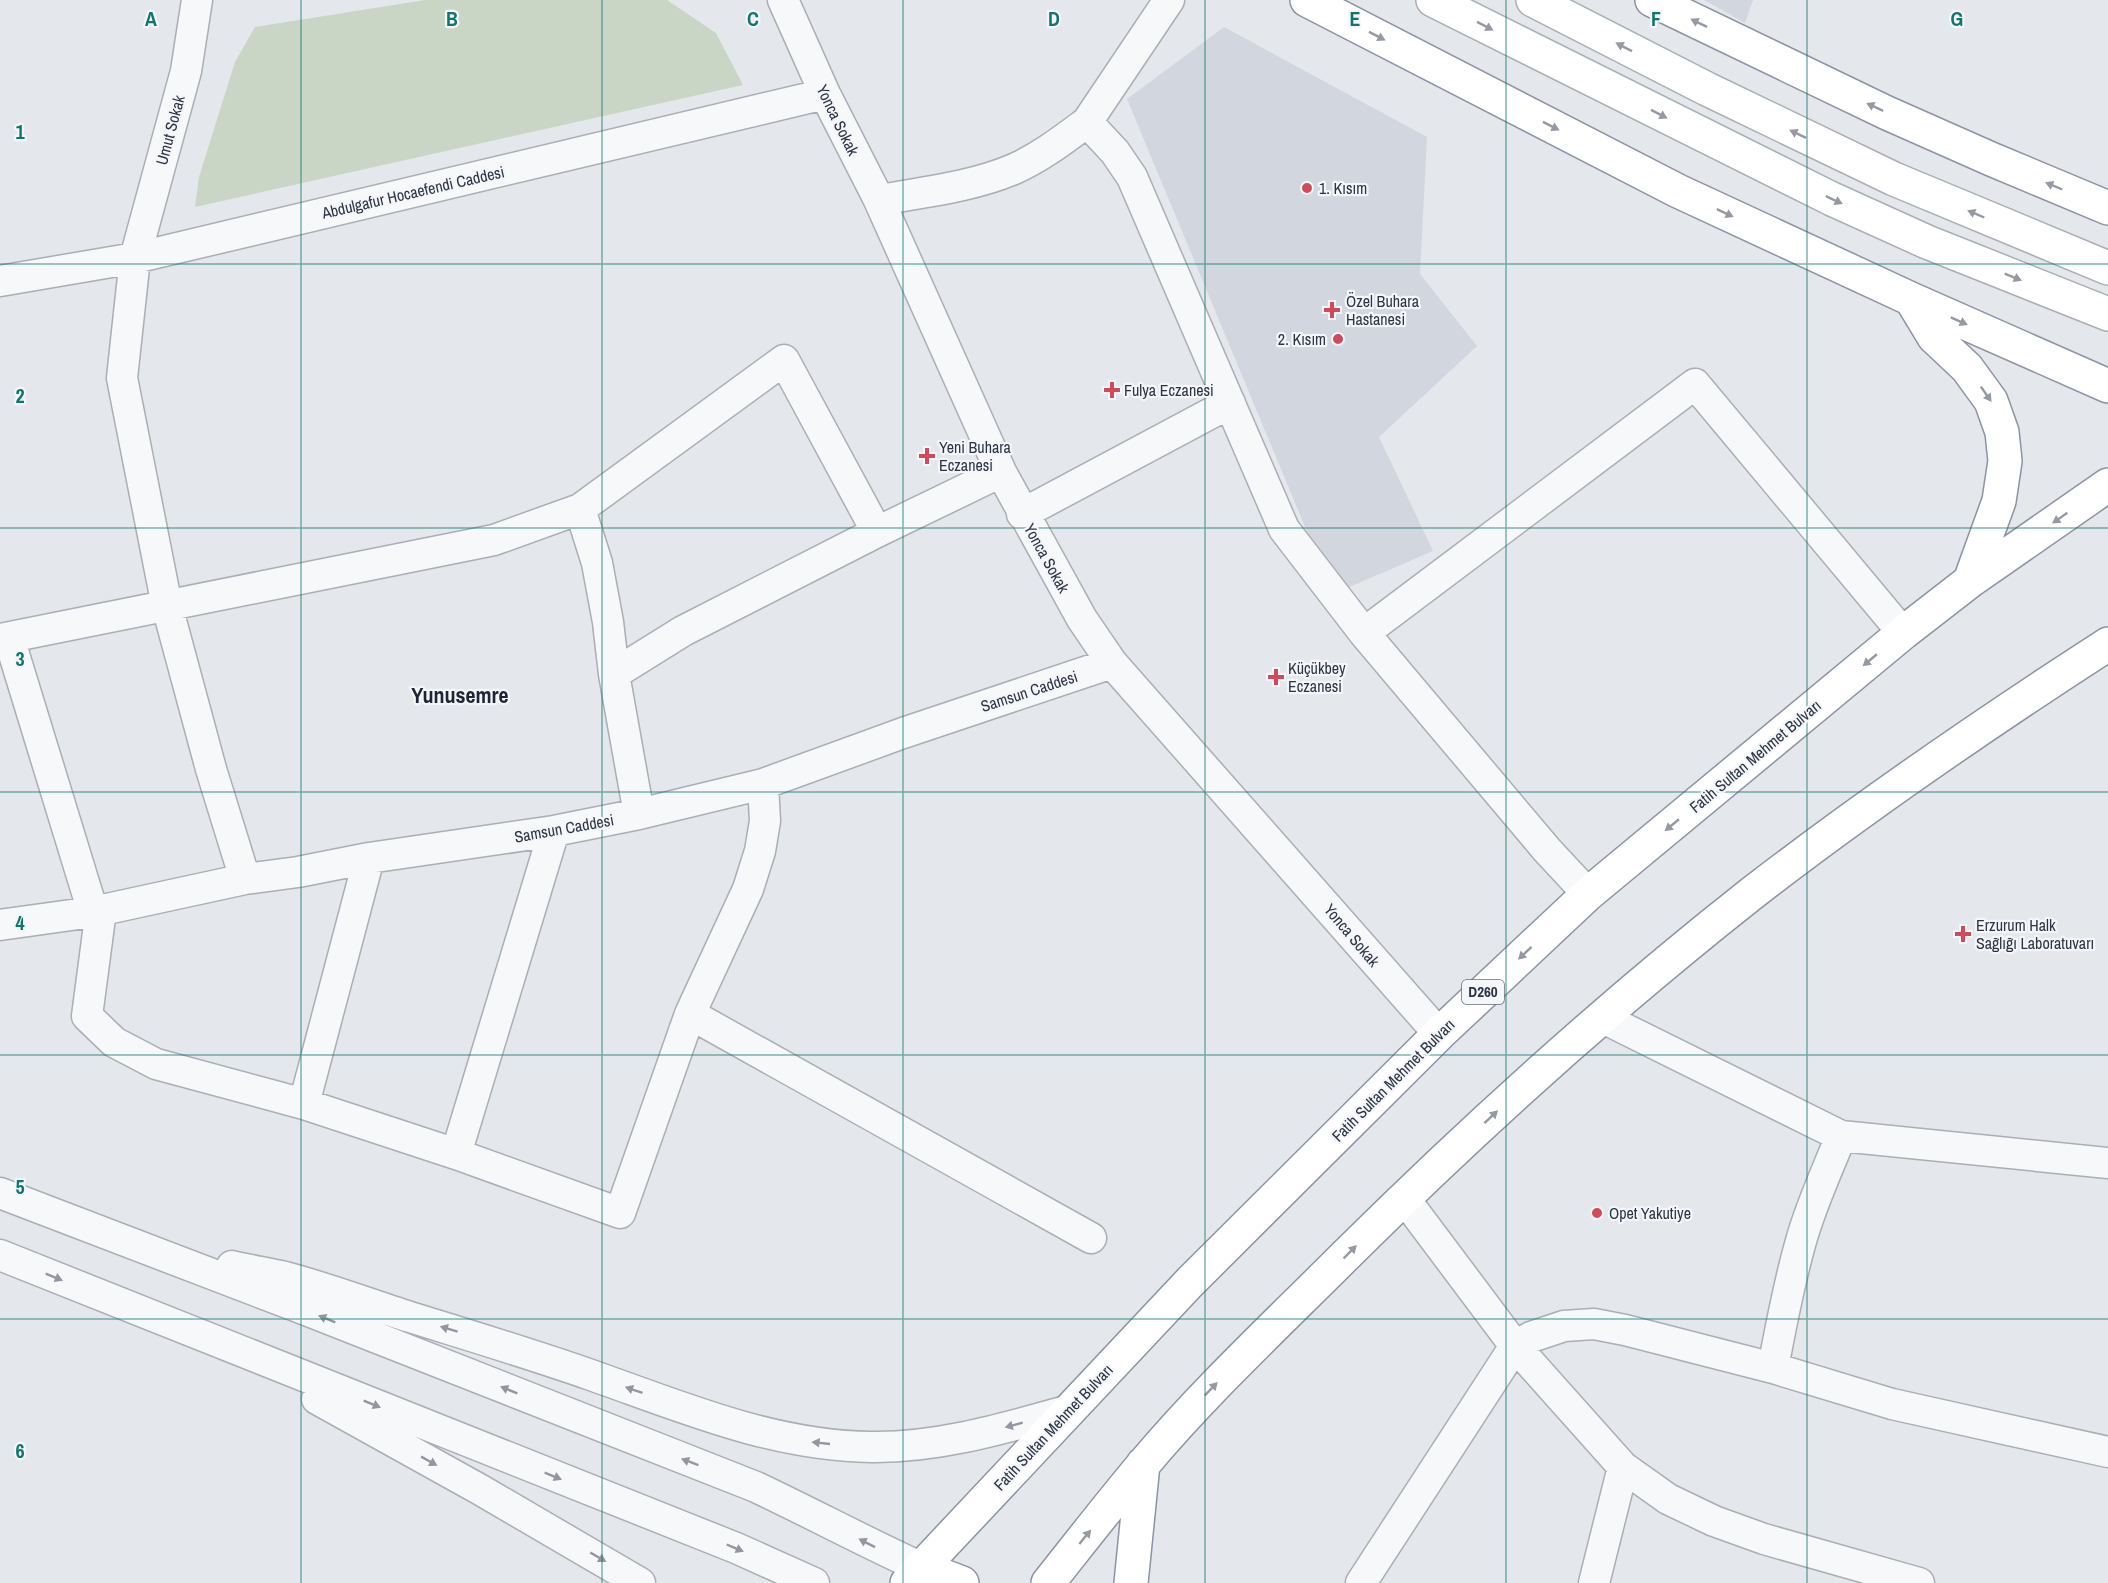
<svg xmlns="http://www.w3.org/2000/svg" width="2108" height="1583" viewBox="0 0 2108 1583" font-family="'Archivo Narrow',sans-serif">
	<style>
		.built { fill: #d2d6de }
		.green { fill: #c9d6c5 }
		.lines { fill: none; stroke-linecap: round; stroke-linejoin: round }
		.minor-casing { stroke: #a9aeb7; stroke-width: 33 }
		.secondary-casing { stroke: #a9aeb7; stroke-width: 36 }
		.trunk-casing { stroke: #8b94a3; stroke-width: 36 }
		.minor { stroke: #f7f8fa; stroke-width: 30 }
		.secondary { stroke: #fff; stroke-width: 33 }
		.trunk { stroke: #fff; stroke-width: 33 }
		.oneway { fill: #959aa2 }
		.oneway2 { fill: #9196a0 }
		.grid { fill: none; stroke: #0f766e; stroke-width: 1.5; stroke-opacity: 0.55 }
		.poi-dot { fill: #d1495b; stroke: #f4f6f9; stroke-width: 2 }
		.labels { text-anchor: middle; stroke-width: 4.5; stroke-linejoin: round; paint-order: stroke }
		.shield { fill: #f4f6f9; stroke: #676e7b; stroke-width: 1.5 }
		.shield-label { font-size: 15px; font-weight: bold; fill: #2b3445 }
		.street-label { font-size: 16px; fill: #2b3445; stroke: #f4f6f9 }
		.poi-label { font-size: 16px; fill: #2b3445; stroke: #f4f6f9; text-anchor: start }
		.district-label { font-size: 22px; font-weight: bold; fill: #1d2536; stroke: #f4f6f9 }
		.grid-label { font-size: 20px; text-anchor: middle; font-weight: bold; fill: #0f766e; stroke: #f4f6f9; stroke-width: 4.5; stroke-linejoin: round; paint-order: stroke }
	</style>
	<rect width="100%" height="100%" fill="#e4e7ec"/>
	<path class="built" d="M 1704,0 L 1753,0 L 1745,23 Z
		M 1224,27 L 1427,137 L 1420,274 L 1477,346 L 1379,437 L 1433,551 L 1333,594 L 1127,99 Z"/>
	<path class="green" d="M 425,0 L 667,0 L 716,33 L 743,85 L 195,207 L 199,177 L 235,62 L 255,27 Z"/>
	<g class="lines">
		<g class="minor-casing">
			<path id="minor" d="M 197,0 L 186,71 L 135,258 L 122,378 L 167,606 L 211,769 L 245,879
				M 783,0 L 825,94 L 879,200 L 1001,472 L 1082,619 L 1112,663 L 1439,1034
				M 1169,0 L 1087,122 L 1115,152 L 1132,177 L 1284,529 L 1364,633
				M 879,200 C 924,192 972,187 1014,169 C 1041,157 1064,139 1087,122
				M 0,281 L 135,258 L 825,94
				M 580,509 L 597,563 L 608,622 L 614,674 L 639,814
				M 1022,514 L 1230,403
				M 9,638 L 93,912
				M 0,639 L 494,540 L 580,509 L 784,360 L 877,532
				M 614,674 L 683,631 L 877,532 L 1001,472
				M 1588,894 L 1547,850 L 1364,633 L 1695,384 L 1903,633
				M 101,910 L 87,1016 L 114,1042 L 156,1064 L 304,1104 L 456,1154 L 620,1213 L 690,1014 L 1091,1238
				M 0,925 L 93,912 L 245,879 L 298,872 L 369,858 L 554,831 L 639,814 L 763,784 L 903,733 L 1112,663
				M 690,1014 L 748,889 L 760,851 L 765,821 L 763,784
				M 1603,1018 L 1841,1136 L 2108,1163
				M 304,1104 L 369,858
				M 456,1154 L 554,831
				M 0,1193 L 306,1310 L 756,1487 C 811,1513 865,1542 920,1567
				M 1404,1198 L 1515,1346 L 1623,1467 L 1668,1499 L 1714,1521 L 1764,1539 L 1919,1583
				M 0,1255 L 736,1548 L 814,1583
				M 232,1266 C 249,1270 267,1273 285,1277 C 327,1288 369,1304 410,1317 C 471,1336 531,1354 591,1375 C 682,1407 773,1446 871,1447 C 939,1448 1005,1428 1070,1410
				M 1773,1368 C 1781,1325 1789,1283 1801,1241 C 1811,1205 1827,1171 1841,1136
				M 317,1399 L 479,1489 L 640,1583
				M 1361,1583 L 1515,1346 L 1531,1337 L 1564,1326 L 1594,1324 L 1625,1330 L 1773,1368 L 1892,1404 L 2108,1452
				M 1594,1583 L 1623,1467"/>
		</g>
		<g class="secondary-casing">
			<path id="secondary" d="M 1433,0 L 1832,199 L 1927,242 L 2108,314
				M 1533,0 L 1707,89 L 1894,179 L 2108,268"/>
		</g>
		<g class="trunk-casing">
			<path id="trunk" d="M 1307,0 L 1678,191 L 1911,299 L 2108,386
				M 1652,0 L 1887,113 L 1991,159 L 2108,208
				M 1911,299 L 1934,337 L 1967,368 L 1991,401 L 2002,432 L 2005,461 L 1999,501 L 1970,581
				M 920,1567 L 962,1583
				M 907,1583 L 1190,1282 L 1439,1034 L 1588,894 L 1903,633 L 1970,581 L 2108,485
				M 1048,1583 C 1079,1544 1110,1504 1142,1466 C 1205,1391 1277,1324 1346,1255 C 1474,1128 1609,1006 1751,894 C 1866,805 1986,723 2108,644
				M 1131,1583 L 1143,1464"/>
		</g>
		<use href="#minor" class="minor"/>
		<use href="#secondary" class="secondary"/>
		<use href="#trunk" class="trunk"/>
	</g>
	<defs><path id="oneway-solid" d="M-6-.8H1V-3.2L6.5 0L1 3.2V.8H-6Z" transform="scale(1.5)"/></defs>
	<g class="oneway">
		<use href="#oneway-solid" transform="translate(1699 23) rotate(-154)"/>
		<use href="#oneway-solid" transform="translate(1485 26) rotate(27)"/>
		<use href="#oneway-solid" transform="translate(1377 36) rotate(27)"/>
		<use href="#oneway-solid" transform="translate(1624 47) rotate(-153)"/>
		<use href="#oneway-solid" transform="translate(1875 107) rotate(-155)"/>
		<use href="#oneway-solid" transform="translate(1659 114) rotate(27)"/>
		<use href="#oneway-solid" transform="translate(1551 126) rotate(27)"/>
		<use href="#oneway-solid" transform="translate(1798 134) rotate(-154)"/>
		<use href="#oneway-solid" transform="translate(2054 186) rotate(-157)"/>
		<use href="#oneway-solid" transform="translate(1834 200) rotate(25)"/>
		<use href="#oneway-solid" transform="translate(1725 213) rotate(25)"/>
		<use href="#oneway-solid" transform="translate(1976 214) rotate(-157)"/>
		<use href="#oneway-solid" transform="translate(2013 277) rotate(22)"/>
		<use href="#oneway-solid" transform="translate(1959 321) rotate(24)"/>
		<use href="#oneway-solid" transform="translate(1986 394) rotate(55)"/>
		<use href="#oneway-solid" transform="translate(2060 518) rotate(145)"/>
		<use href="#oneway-solid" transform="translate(1870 660) rotate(140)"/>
		<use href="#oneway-solid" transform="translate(1672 825) rotate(140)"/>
		<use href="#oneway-solid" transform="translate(1525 953) rotate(137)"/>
		<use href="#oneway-solid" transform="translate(1491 1117) rotate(-43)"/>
		<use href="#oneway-solid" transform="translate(1350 1252) rotate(-45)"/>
		<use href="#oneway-solid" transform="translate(1211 1389) rotate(-46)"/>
		<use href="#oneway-solid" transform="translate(1085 1537) rotate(-51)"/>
	</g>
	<g class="oneway2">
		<use href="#oneway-solid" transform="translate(54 1277) rotate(22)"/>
		<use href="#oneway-solid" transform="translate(327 1319) rotate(-158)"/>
		<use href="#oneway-solid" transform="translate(449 1329) rotate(-163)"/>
		<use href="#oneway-solid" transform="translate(509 1390) rotate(-158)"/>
		<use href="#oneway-solid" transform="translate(634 1390) rotate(-161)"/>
		<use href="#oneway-solid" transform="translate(372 1404) rotate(22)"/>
		<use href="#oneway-solid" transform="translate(1014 1425) rotate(165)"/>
		<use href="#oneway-solid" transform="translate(821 1443) rotate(-174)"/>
		<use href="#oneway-solid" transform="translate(429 1461) rotate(29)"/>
		<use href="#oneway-solid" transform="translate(690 1462) rotate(-159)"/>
		<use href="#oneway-solid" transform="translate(553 1476) rotate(22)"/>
		<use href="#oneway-solid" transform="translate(867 1543) rotate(-153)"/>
		<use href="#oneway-solid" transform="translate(735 1548) rotate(23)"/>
		<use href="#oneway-solid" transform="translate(598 1557) rotate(30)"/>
	</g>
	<path class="grid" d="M 301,0 L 301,1583M 602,0 L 602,1583M 903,0 L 903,1583M 1205,0 L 1205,1583M 1506,0 L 1506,1583M 1807,0 L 1807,1583M 0,264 L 2108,264M 0,528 L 2108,528M 0,792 L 2108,792M 0,1055 L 2108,1055M 0,1319 L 2108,1319"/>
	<g class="poi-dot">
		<circle cx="1307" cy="188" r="6"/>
		<path d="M1329 301h6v6h6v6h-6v6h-6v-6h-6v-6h6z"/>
		<circle cx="1338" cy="339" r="6"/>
		<path d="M1109 381h6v6h6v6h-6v6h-6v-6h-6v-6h6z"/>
		<path d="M924 447h6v6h6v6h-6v6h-6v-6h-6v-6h6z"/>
		<path d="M1273 668h6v6h6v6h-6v6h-6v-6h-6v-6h6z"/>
		<path d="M1960 925h6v6h6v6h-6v6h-6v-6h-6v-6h6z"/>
		<circle cx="1597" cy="1213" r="6"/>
	</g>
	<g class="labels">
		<rect class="shield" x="1462" y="980" width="42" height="24" rx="4.5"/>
		<g class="shield-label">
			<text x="1483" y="997">D260</text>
		</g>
		<g class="street-label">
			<text transform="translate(838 120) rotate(64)" y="6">Yonca Sokak</text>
			<text transform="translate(170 130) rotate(-75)" y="6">Umut Sokak</text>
			<text transform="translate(413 192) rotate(-13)" y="6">Abdulgafur Hocaefendi Caddesi</text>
			<text transform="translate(1047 558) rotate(61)" y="6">Yonca Sokak</text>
			<text transform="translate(1029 691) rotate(-18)" y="6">Samsun Caddesi</text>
			<text transform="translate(1755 756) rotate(-40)" y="6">Fatih Sultan Mehmet Bulvarı</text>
			<text transform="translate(564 828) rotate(-10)" y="6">Samsun Caddesi</text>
			<text transform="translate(1352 935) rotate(50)" y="6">Yonca Sokak</text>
			<text transform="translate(1393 1080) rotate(-45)" y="6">Fatih Sultan Mehmet Bulvarı</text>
			<text transform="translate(1053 1427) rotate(-47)" y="6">Fatih Sultan Mehmet Bulvarı</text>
		</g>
		<g class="poi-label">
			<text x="1319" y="194">1. Kısım</text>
			<text x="1346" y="307">Özel Buhara<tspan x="1346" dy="18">Hastanesi</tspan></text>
			<text x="1326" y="345" text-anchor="end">2. Kısım</text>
			<text x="1124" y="396">Fulya Eczanesi</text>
			<text x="939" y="453">Yeni Buhara<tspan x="939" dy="18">Eczanesi</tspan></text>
			<text x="1288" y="674">Küçükbey<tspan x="1288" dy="18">Eczanesi</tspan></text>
			<text x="1976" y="931">Erzurum Halk<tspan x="1976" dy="18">Sağlığı Laboratuvarı</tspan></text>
			<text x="1609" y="1219">Opet Yakutiye</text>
		</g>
		<g class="district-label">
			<text x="460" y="703">Yunusemre</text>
		</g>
	</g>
	<g class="grid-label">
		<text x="151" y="26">A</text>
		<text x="452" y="26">B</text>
		<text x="753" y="26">C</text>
		<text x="1054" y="26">D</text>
		<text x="1355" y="26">E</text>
		<text x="1656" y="26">F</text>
		<text x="1957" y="26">G</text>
		<text x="20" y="139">1</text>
		<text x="20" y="403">2</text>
		<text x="20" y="666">3</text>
		<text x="20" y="930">4</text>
		<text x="20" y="1194">5</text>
		<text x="20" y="1458">6</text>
	</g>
</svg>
